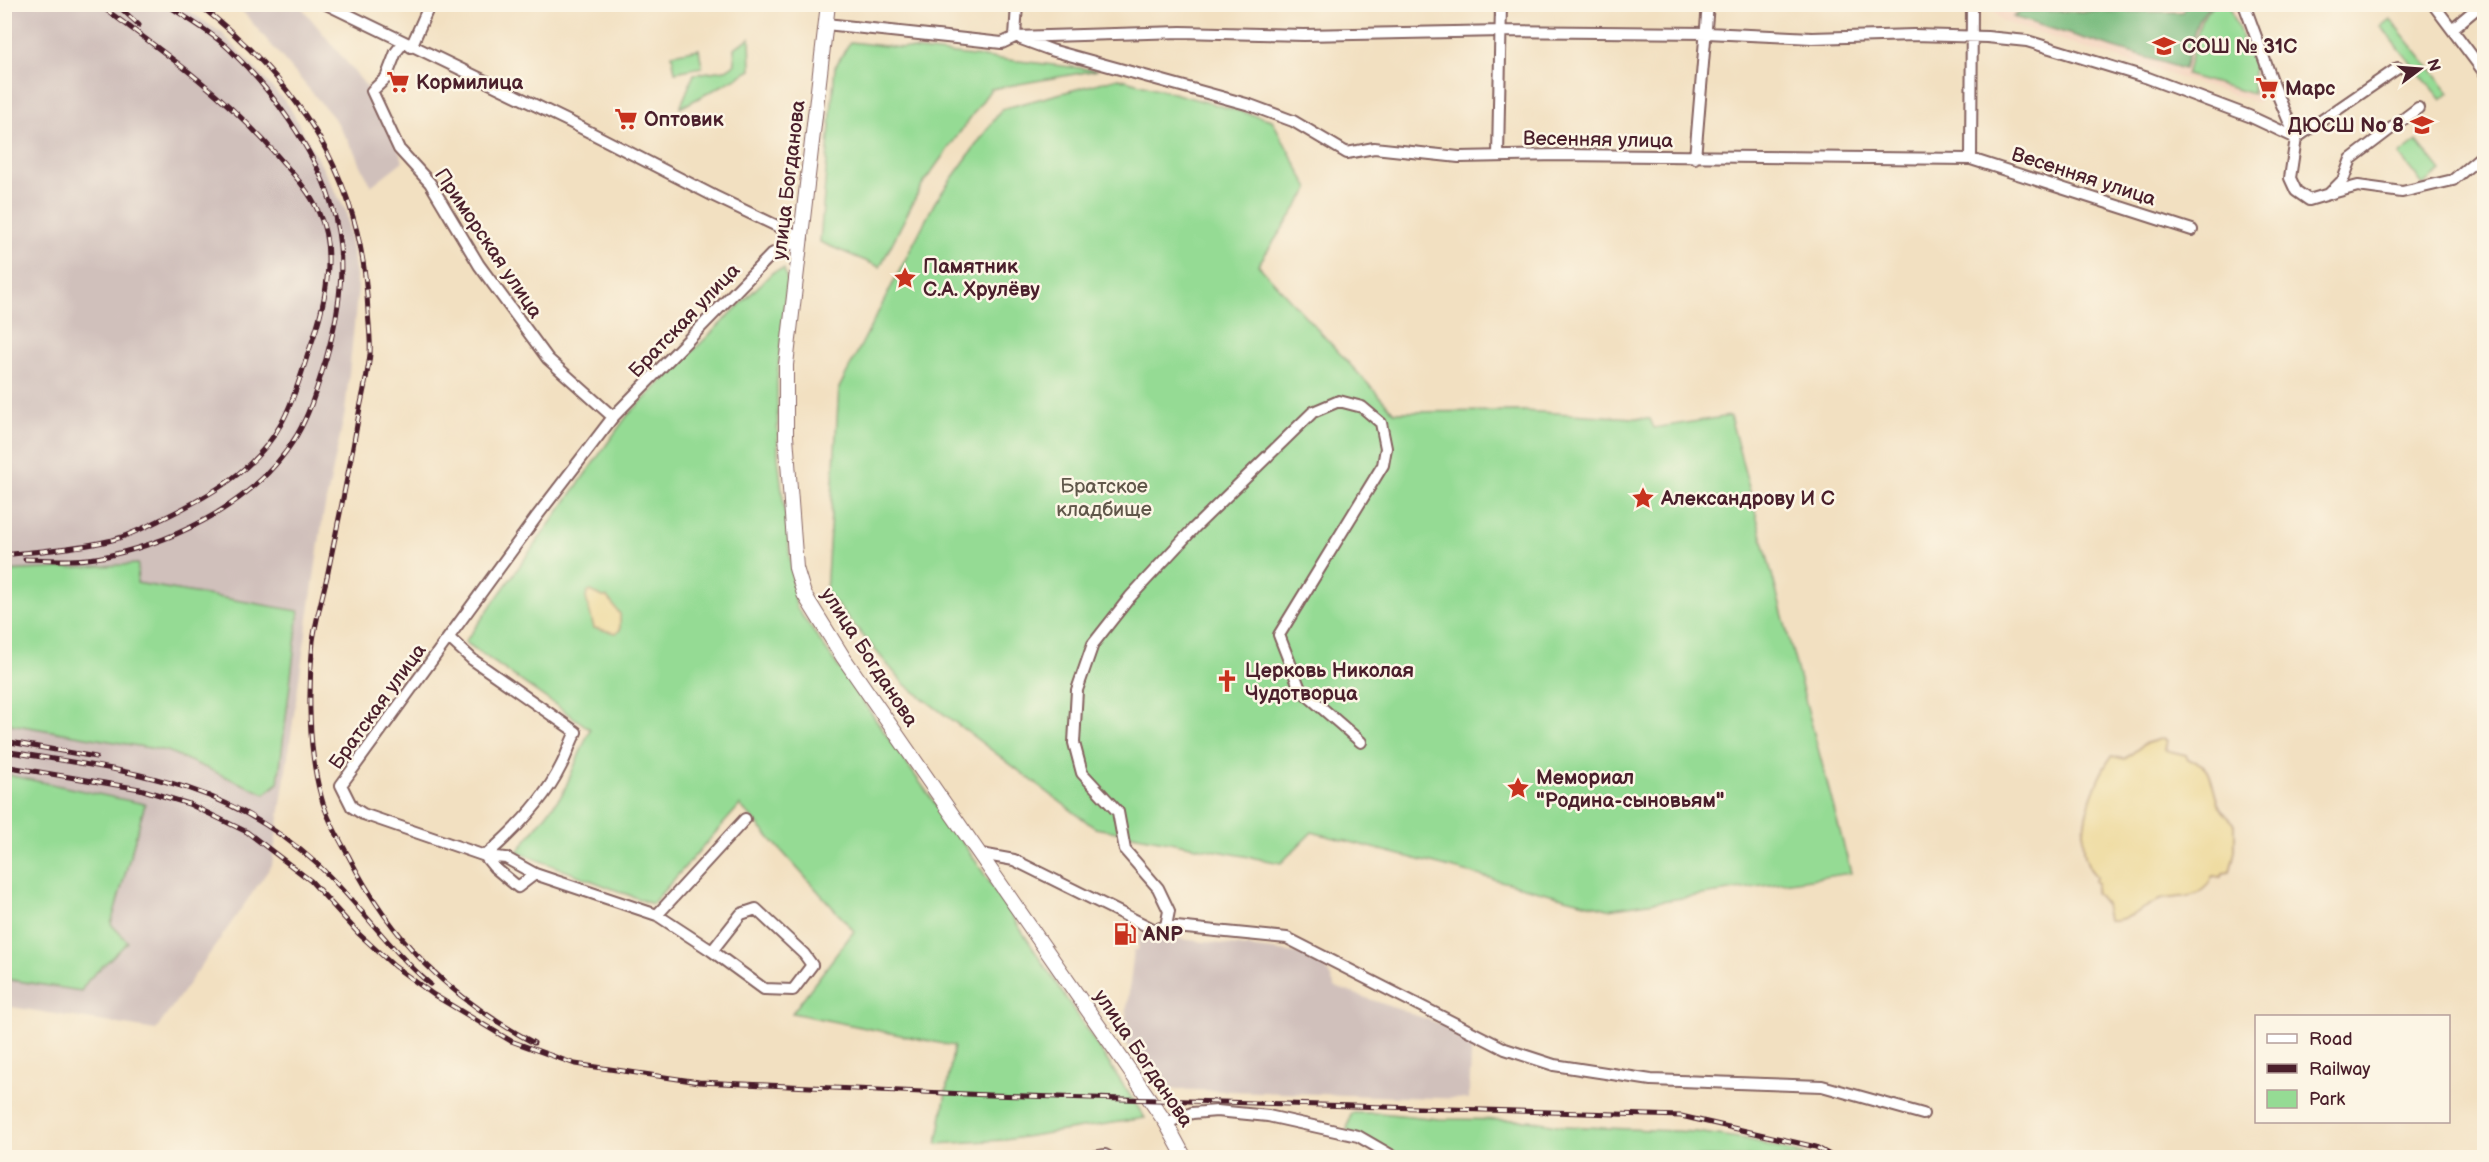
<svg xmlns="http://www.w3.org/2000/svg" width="2489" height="1162" viewBox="0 0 2489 1162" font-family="'Balsamiq Sans',sans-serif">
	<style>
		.built { fill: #f4d4bf }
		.industrial { fill: #d0c0bb }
		.green { fill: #95db94; stroke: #707d60; stroke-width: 1.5 }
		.forest { fill: #78bb7e; stroke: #616d54; stroke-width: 1.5 }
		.sand { fill: #eeda9e; stroke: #9c7c64; stroke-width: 1.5 }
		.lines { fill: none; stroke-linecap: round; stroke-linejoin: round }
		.minor-casing { stroke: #856360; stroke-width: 14 }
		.major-casing { stroke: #856360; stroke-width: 16 }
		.minor { stroke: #fff; stroke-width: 10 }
		.major { stroke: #fff; stroke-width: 14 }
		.rail-casing { stroke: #4a1f2b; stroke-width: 5 }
		.rail { stroke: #fcf5e5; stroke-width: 3; stroke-dasharray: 9; stroke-linecap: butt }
		.labels { text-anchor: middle; stroke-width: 5; stroke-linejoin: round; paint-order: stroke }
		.poi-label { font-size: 20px; font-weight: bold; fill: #4a1f2b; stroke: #fcf5e5; text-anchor: start }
		.street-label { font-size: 20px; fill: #4a1f2b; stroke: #fcf5e5 }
		.park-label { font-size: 20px; fill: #60574a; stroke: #fcf5e5 }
	</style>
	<rect width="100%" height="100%" fill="#fcf5e5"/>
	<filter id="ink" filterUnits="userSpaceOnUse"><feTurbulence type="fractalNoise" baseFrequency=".0167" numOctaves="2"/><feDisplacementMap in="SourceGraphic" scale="12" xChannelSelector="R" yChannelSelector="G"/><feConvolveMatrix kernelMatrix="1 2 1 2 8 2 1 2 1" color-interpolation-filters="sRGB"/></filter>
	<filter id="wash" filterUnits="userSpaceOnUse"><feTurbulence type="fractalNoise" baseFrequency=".008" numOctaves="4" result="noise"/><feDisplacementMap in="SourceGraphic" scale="24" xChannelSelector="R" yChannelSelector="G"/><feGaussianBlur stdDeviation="1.35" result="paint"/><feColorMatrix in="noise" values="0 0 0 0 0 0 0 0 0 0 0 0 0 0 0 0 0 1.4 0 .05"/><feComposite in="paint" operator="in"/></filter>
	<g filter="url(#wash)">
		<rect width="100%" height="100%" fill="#f2e0c1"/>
		<path class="built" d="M 1990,5 L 2234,5 L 2259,70 L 2259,103 L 2001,21 Z"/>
		<path class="industrial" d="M 4,5 L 180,5 L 223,34 L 289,106 L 346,211 L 358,288 L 345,412 L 323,516 L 272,865 L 156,1030 L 5,1006 Z
			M 237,5 L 297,5 L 303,9 L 380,103 L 403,161 L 371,186 L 353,149 L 333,117 Z
			M 1139,934 L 1305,954 L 1323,962 L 1335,987 L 1472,1035 L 1469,1099 L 1163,1089 L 1123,1040 L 1134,950 L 1138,950 Z"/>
		<path class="green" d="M 2214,4 L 2229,5 L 2254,66 L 2253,94 L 2186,75 L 2201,20 Z
			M 2390,19 L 2450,93 L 2441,100 L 2381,26 Z
			M 750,38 L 751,70 L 680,108 L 694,74 L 726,70 L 735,64 L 734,48 Z
			M 850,42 L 1098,70 L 991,89 L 922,185 L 880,267 L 820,242 L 835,67 Z
			M 699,49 L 702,67 L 675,72 L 672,54 Z
			M 1118,78 L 1272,120 L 1309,189 L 1258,265 L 1394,412 L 1523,411 L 1650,419 L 1654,428 L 1730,416 L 1851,873 L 1608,909 L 1312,832 L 1281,863 L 1095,828 L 904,684 L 826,592 L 839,388 L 935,202 L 1002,109 Z
			M 2417,141 L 2441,171 L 2423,185 L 2399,155 Z
			M 784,269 L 787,280 L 777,381 L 778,457 L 796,607 L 977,863 L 1145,1118 L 1005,1140 L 937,1144 L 954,1046 L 792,1013 L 854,931 L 740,805 L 652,904 L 517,852 L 563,793 L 590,729 L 465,642 L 627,416 L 773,272 Z
			M 138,564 L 137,583 L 299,611 L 278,783 L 265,794 L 167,751 L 5,723 L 5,571 Z
			M 4,774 L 145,804 L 111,924 L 128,942 L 89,979 L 81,991 L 5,979 Z
			M 1351,1113 L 1380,1113 L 1439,1119 L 1529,1120 L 1563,1126 L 1696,1132 L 1746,1139 L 1811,1157 L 1425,1157 L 1411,1153 L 1395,1154 L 1347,1130 Z"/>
		<path class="forest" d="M 2186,4 L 2211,5 L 2198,20 L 2184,69 L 2013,17 L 2021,11 L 2182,12 Z"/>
		<path class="sand" d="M 591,591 L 603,597 L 607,597 L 620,614 L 620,630 L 616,633 L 594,628 L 586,598 L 587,593 Z
			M 2164,738 L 2167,741 L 2165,750 L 2186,755 L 2188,760 C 2214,763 2210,782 2218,803 C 2222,812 2229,818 2235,824 L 2235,851 L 2230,872 L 2223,873 L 2222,877 L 2213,876 C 2209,884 2206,888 2198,893 C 2187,899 2172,896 2160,900 C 2142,907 2129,922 2108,920 L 2105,904 L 2095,892 L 2097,883 L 2094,881 L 2097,877 C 2068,851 2092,782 2112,756 L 2125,759 L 2144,744 Z"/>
	</g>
	<g filter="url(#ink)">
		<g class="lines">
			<g class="minor-casing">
				<path id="minor" d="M 326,4 L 570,122 L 714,196 L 802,238
					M 2244,4 L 2274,86 L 2296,138 L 2290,178 L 2296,191 L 2309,200 L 2329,194 L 2343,180 L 2351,159 L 2418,108
					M 2433,4 L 2484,72
					M 826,24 L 1002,43 L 1015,37 L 1181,32 L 1304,35 L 1503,31 L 1707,33 L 1812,38 L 1914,35 L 1987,37 L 2027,41 L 2148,78 L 2249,116 L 2296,138
					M 2452,29 L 2482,4
					M 1015,37 L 1017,4
					M 1021,39 L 1051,50 L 1250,105 L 1293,121 L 1347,153 L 1374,148 L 1459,157 L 1560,155 L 1971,159 L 2192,230
					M 403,43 L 396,52 L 386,78 L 372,91 L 399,149 L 430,183 L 479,265 L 548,359 L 613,417
					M 411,47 L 430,4
					M 2296,138 L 2398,68
					M 1498,156 L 1501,4
					M 1695,158 L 1708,4
					M 1971,159 L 1972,4
					M 2332,193 L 2358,186 L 2402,192 L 2453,180 L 2484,154
					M 449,638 L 473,660 L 576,732 C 570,743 567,755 561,766 C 544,801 514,831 485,856 L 363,814 L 352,807 L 341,785 L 537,516 L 613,417 L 772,254 L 802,238
					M 981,854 L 1014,860 L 1155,930 L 1166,926 L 1169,911 L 1158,888 L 1125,850 L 1118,812 L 1082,773 L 1074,743 L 1077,690 L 1093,644 L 1130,597 L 1194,528 L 1313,412 L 1339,401 L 1362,407 L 1381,423 L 1386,448 L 1383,465 L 1279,635 L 1300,689 L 1361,742
					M 485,856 L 506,858 L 535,874 L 657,915 L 712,951 L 741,914 L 756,909 L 804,954 L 812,965 L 793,990 L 764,989 L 712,951
					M 485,856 L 494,867 L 518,887 L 535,874
					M 657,915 L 745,819
					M 1166,926 L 1287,938 L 1505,1049 L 1554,1065 L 1651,1080 L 1822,1086 L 1923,1114
					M 1166,1123 L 1192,1113 L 1217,1111 L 1268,1116 L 1358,1136 L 1396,1158
					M 1088,1158 L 1105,1155 L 1110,1158"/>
			</g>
			<g class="major-casing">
				<path id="major" d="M 828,4 L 786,365 L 786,436 L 796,568 L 804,594 L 843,657 L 1166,1123 L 1185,1158"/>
			</g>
			<use href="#minor" class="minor"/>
			<use href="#major" class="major"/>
			<g class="rail-casing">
				<path id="rail" d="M 116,4 L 139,25
					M 198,4 C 301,84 363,180 368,312 C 369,326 371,340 370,354 C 368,373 363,393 359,413 C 350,468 338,522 327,577 C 322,598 316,620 313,641 C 308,688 308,750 321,796 C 326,816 338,837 348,855 C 392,941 450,998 534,1043
					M 4,555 C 39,551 74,549 108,541 C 127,537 145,527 162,519 C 209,496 255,471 281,424 C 295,399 303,367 313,339 C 326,300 337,250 318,211 C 309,191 295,176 281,160 C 228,97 164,52 98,4
					M 25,559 C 52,560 81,562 107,556 C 180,540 258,501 297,435 C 311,411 318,384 326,359 C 341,307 348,255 331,203 C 314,148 270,88 229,49 C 212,32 187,19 166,4
					M 4,741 L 96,757
					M 4,751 C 124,771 223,778 317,864 C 357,901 388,948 430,984
					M 4,766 L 140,789 L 189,804 L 247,832 L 311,881 L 359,934 L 394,966 L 434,995 L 511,1041 L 575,1064 L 699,1082 L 989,1095 L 1681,1116 L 1816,1147 L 1835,1158"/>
			</g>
			<use href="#rail" class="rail"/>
		</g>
	</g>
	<defs>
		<g id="school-bare" transform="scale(1.8)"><path d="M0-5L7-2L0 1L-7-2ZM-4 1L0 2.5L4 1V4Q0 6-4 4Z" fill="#c8321e" stroke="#fcf5e5" stroke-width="2.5" paint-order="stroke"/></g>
		<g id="supermarket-bare" transform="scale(1.8)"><path d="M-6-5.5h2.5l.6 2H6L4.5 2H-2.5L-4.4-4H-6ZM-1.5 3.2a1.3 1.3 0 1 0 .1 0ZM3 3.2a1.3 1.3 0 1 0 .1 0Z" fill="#c8321e" stroke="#fcf5e5" stroke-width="2.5" paint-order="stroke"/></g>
		<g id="sight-bare" transform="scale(1.8)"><path d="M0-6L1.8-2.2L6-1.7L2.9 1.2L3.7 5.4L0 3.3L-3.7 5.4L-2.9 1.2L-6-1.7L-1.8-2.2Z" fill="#c8321e" stroke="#fcf5e5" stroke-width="2.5" paint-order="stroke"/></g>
		<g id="church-bare" transform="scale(1.8)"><path d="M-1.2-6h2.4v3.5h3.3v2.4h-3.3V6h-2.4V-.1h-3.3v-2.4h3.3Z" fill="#c8321e" stroke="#fcf5e5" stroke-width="2.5" paint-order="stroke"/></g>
		<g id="fuel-bare" transform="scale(1.8)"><path d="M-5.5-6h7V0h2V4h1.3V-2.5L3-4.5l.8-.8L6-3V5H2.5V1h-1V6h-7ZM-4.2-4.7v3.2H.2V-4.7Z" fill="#c8321e" stroke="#fcf5e5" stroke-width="2.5" paint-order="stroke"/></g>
	</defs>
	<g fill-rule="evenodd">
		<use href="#school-bare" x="2164" y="46"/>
		<use href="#supermarket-bare" x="398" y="82"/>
		<use href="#supermarket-bare" x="2267" y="88"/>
		<use href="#supermarket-bare" x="626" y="119"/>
		<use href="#school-bare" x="2422" y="125"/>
		<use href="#sight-bare" x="905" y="278"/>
		<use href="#sight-bare" x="1643" y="498"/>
		<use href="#church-bare" x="1227" y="681"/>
		<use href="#sight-bare" x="1518" y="788"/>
		<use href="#fuel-bare" x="1125" y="934"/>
	</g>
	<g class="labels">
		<g class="poi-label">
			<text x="2182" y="53">СОШ № 31С</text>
			<text x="416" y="89">Кормилица</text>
			<text x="2285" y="95">Марс</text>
			<text x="644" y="126">Оптовик</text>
			<text x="2404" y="132" text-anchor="end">ДЮСШ No 8</text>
			<text x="923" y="273">Памятник<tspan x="923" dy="23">С.А. Хрулёву</tspan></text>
			<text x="1661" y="505">Александрову И С</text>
			<text x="1245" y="677">Церковь Николая<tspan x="1245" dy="23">Чудотворца</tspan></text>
			<text x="1536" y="784">Мемориал<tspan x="1536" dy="23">"Родина-сыновьям"</tspan></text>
			<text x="1143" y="941">ANP</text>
		</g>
		<g class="street-label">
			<text transform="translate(1598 139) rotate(1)" y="7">Весенняя улица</text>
			<text transform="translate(2084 176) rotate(18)" y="7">Весенняя улица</text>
			<text transform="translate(788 180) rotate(-83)" y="7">улица Богданова</text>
			<text transform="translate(489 243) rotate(56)" y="7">Приморская улица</text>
			<text transform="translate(684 320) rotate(-46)" y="7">Братская улица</text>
			<text transform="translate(870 657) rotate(57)" y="7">улица Богданова</text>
			<text transform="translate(377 706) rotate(-54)" y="7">Братская улица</text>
			<text transform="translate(1144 1058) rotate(56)" y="7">улица Богданова</text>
		</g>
		<g class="park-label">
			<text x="1104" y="493">Братское<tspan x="1104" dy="23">кладбище</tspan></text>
		</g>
	</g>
	<rect width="2489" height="1162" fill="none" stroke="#fcf5e5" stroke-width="24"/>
	<rect x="2255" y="1015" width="195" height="108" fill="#fcf5e5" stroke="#b59f9b" stroke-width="1.5"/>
	<rect x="2267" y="1034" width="30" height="9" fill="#ffffff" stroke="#b59f9b" stroke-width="1.5"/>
	<text x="2309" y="1045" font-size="18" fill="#4a1f2b">Road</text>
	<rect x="2267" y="1064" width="30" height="9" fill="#4a1f2b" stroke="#b59f9b" stroke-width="1.5"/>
	<text x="2309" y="1075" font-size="18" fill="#4a1f2b">Railway</text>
	<rect x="2267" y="1090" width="30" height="18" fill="#95db94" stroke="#b59f9b" stroke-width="1.5"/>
	<text x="2309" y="1105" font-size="18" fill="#4a1f2b">Park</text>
	<g transform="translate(2420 69) rotate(74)" stroke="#fcf5e5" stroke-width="4.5" paint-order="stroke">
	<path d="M0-4.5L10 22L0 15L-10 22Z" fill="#4a1f2b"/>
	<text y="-9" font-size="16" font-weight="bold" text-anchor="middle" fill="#4a1f2b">N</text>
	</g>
</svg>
